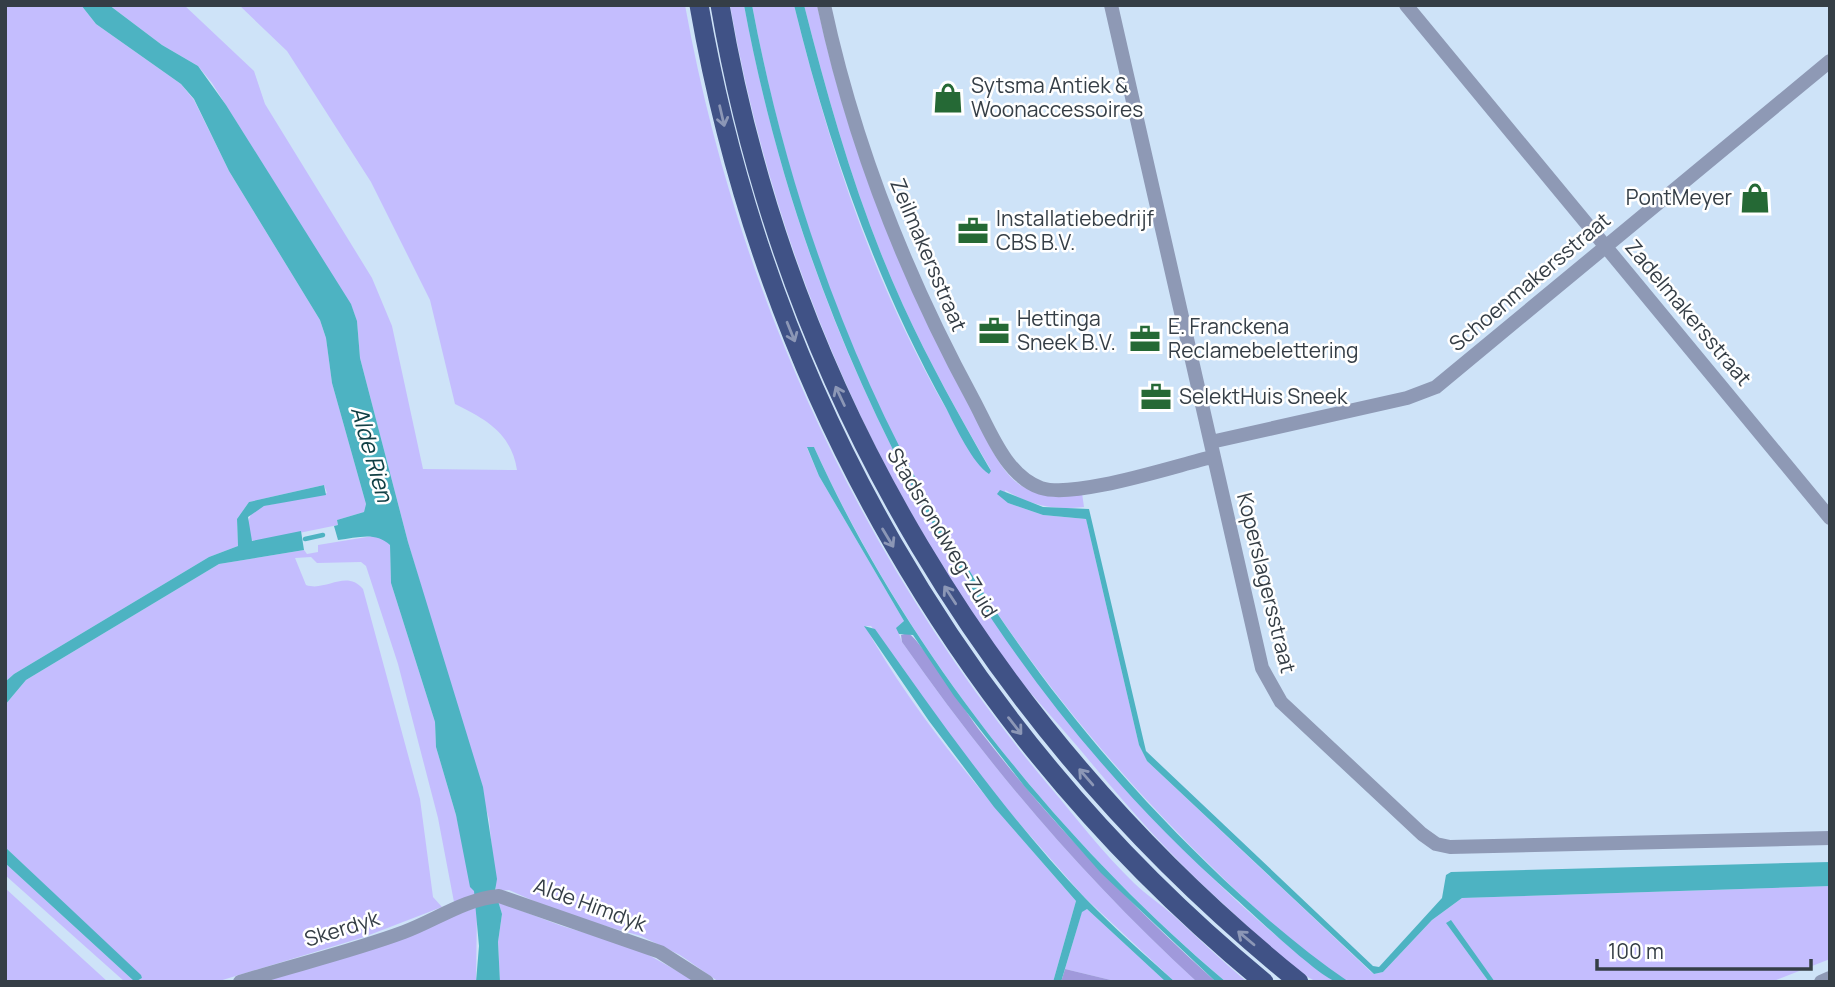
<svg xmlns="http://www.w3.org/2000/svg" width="1835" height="987" viewBox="0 0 1835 987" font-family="Manrope,sans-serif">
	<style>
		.green { fill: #c4bdfe }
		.forest { fill: #a099db }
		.water { fill: #4db3c2 }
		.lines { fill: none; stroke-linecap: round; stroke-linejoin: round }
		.stream { stroke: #4db3c2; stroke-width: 4.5 }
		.minor { stroke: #8e99b5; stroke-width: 14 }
		.trunk { stroke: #405286; stroke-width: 19 }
		.oneway { stroke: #8c97b6 }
		.labels { text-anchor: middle; stroke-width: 5; stroke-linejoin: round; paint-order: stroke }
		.poi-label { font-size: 21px; fill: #353e46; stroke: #fff; text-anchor: start }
		.street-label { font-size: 21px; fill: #353e46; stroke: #fff }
		.water-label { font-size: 23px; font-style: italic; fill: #114046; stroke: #fff }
	</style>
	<rect width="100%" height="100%" fill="#cee3f8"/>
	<path class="green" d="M 5,5 L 81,5 L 96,24 L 181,84 L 194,100 L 229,171 L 320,320 L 326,338 L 332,383 L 366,504 L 364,512 L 337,520 L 338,525 L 255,542 L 250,539 L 247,524 L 252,512 L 264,506 L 327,493 L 324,485 L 249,502 L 237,519 L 238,546 L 209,557 L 14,674 L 5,682 Z
		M 109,5 L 184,5 L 254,71 L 265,104 L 372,278 L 392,326 L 423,469 L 517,470 C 511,433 487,420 455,404 L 430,300 L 371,182 L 287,51 L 239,5 L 685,5 C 737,293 862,564 1050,787 C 1078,820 1103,853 1134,883 C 1146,895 1161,904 1174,916 C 1198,938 1222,961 1247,982 L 1226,982 C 1055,837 907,651 814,447 L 807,448 L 819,476 L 904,621 L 899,634 L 902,642 C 991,769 1083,877 1197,982 L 1175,982 L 1084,897 L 1006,808 L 945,730 L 871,626 L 865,626 C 919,724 1003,817 1076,901 L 1053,982 L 719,982 L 680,955 L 641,936 L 563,914 L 509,890 L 496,891 L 489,819 L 408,542 L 360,358 L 357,321 L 351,305 L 212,83 L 198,66 L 162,45 Z
		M 730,5 L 744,5 C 802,314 934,583 1149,813 C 1206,874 1268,934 1336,982 C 1329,982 1319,983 1313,980 C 1283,963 1245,923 1218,899 C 1164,850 1123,801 1077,746 C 1055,720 1032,696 1011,669 C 868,473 772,244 730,5 Z
		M 752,5 L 794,5 C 823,122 858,237 912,345 C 935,391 957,432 991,470 C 960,417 929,362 903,305 C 859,209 830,107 804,5 L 817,5 C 848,148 902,282 972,410 C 985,434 997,469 1020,485 C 1039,497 1061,494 1082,493 L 1084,507 C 1054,510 1032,506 1005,490 L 1008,503 L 1043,515 L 1086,519 L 1139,745 L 1147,761 L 1370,971 L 1374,974 L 1383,972 L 1432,920 L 1462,898 L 1830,886 L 1830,959 L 1771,982 L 1495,982 L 1450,921 L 1447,924 L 1489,982 C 1456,982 1423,982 1390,982 C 1378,982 1362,985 1350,982 C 1327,976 1239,894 1218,873 C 965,628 817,351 752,5 Z
		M 373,536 L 382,537 L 390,545 L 391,583 L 435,722 L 436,747 L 456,815 L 475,895 L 454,902 L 438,818 L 398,664 L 366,566 L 361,562 L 317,563 L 311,557 L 295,558 L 306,585 C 326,592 346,569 363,589 L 420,799 L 433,897 L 442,907 L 364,937 L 216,982 L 125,982 L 5,875 L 5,863 L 135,982 L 142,978 L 5,847 L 5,705 L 26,680 L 219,564 L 304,550 L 307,554 L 318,552 L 318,545 Z
		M 5,888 L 108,982 L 5,982 Z
		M 498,902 L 562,926 L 636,948 L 697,982 L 500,982 L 498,942 L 502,914 Z
		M 477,907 L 476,982 L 256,982 L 418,930 Z
		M 1087,909 L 1166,982 L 1119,982 L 1065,969 L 1082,911 Z"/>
	<path class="forest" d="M 908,633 C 919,638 968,715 980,731 C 1051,823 1130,904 1216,982 L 1197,982 C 1083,877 991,769 902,642 L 901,635 Z
		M 1065,969 L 1119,982 L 1061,982 Z"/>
	<path class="water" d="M 81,5 L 109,5 L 162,45 L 198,66 L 226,105 L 351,304 L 357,321 L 360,358 L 408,542 L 483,787 L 497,879 L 495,891 L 502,914 L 498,942 L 500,982 L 476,982 L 479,946 L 474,891 L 470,887 L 456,815 L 436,747 L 435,722 L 391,583 L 390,545 C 375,531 357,538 338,540 L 334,526 L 338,525 L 337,520 L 364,512 L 366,504 L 332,383 L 326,338 L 320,320 L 229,171 L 194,99 L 181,84 L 96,24 Z
		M 744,5 L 752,5 C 809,308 937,575 1147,802 C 1208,867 1275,931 1349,982 C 1345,982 1341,983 1337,982 C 1319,977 1254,915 1236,899 C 975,669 807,345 744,5 Z
		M 794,5 L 804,5 C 830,107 859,209 903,305 C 929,362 960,417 991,471 L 989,474 C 973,464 955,426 946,408 C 875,280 829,147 794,5 Z
		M 807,447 L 814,447 C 905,649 1057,839 1226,982 L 1216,982 L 1101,873 L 1025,787 L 954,696 L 913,635 L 899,634 L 896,628 L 904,621 L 819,476 Z
		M 324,485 L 326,495 L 264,506 L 248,517 L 252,541 L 301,531 L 304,550 L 219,564 L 26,680 L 5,705 L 5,682 L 14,674 L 209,557 L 238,546 L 237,519 L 249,502 Z
		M 1000,490 L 1043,507 L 1089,509 L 1146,751 L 1373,966 L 1379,967 L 1442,898 L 1446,875 L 1451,872 L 1830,862 L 1830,886 L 1462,898 L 1432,920 L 1383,972 L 1374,974 L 1147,761 L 1139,745 L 1086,519 L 1043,515 L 1008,503 L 997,494 Z
		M 864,626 L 875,629 C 941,722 1006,815 1085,898 C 1113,927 1145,955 1175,982 L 1166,982 L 1087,909 L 1082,912 L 1061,982 L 1053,982 L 1076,901 L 994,807 L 929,721 Z
		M 5,847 L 141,975 L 142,978 L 135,982 L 5,863 Z
		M 1451,920 L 1495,982 L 1489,982 L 1446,923 Z"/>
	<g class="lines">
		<path class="stream" d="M 305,539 L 323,535"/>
		<path class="minor" d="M 824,5 C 854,145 906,276 974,401 C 990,431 1006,476 1041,488 C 1075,499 1174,466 1212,457
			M 1111,5 L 1262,668 L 1281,702 L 1422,834 L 1436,844 L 1450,847 L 1830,838
			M 1406,5 L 1830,518
			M 1211,442 L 1407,398 L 1436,387 L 1830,61
			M 240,982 C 294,965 350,952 404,932 C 436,920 465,899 499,896 L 660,952 L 707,982
			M 1821,982 L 1830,978"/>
		<path class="trunk" d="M 699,5 C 766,389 962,733 1264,982
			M 720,5 C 786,392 994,736 1299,982"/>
	</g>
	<defs><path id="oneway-shaft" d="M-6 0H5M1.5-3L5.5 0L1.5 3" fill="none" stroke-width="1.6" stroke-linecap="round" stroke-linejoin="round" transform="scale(1.75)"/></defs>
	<g class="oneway">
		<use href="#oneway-shaft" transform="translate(722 116) rotate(77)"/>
		<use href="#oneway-shaft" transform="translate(791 332) rotate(68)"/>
		<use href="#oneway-shaft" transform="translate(840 396) rotate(-115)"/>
		<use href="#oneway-shaft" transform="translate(888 538) rotate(59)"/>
		<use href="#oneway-shaft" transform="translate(950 595) rotate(-123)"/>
		<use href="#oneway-shaft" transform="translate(1015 726) rotate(52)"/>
		<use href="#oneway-shaft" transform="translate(1086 777) rotate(-131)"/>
		<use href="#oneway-shaft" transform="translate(1246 938) rotate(-140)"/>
	</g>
	<defs>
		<g id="shop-bare" transform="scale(2.415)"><path d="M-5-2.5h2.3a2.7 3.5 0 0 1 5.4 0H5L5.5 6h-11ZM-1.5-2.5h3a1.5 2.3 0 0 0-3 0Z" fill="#256935" stroke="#fff" stroke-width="2.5" paint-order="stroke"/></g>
		<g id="office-bare" transform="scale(2.415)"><path d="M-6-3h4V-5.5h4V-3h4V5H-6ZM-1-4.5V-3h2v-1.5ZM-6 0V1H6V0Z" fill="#256935" stroke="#fff" stroke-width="2.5" paint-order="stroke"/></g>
	</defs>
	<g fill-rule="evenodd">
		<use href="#shop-bare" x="948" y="98"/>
		<use href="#shop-bare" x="1755" y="198"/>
		<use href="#office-bare" x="973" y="231"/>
		<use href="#office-bare" x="994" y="331"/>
		<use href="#office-bare" x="1145" y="339"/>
		<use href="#office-bare" x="1156" y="397"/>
	</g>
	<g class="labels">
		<g class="poi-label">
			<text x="971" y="93">Sytsma Antiek &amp;<tspan x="971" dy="24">Woonaccessoires</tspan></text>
			<text x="1732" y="205" text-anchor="end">PontMeyer</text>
			<text x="996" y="226">Installatiebedrijf<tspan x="996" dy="24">CBS B.V.</tspan></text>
			<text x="1017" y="326">Hettinga<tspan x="1017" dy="24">Sneek B.V.</tspan></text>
			<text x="1168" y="334">E. Franckena<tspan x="1168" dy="24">Reclamebelettering</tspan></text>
			<text x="1179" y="404">SelektHuis Sneek</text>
		</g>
		<g class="street-label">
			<text transform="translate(928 255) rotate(67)" y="7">Zeilmakersstraat</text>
			<text transform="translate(1530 282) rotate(-40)" y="7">Schoenmakersstraat</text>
			<text transform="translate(1688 313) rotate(50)" y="7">Zadelmakersstraat</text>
			<text transform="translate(942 533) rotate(59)" y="7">Stadsrondweg-Zuid</text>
			<text transform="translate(1266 583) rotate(76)" y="7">Koperslagersstraat</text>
			<text transform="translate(590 905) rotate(20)" y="7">Alde Himdyk</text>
			<text transform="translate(342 929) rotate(-17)" y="7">Skerdyk</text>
		</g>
		<g class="water-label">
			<text transform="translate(372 454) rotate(74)" y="8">Alde Rien</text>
		</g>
	</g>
	<rect width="1835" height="987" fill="none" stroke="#353e46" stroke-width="14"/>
	<path d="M1597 959v10h214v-10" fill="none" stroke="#353e46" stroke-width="3.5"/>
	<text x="1608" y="959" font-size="21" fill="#353e46" stroke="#ffffff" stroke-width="5" paint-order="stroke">100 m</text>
</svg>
